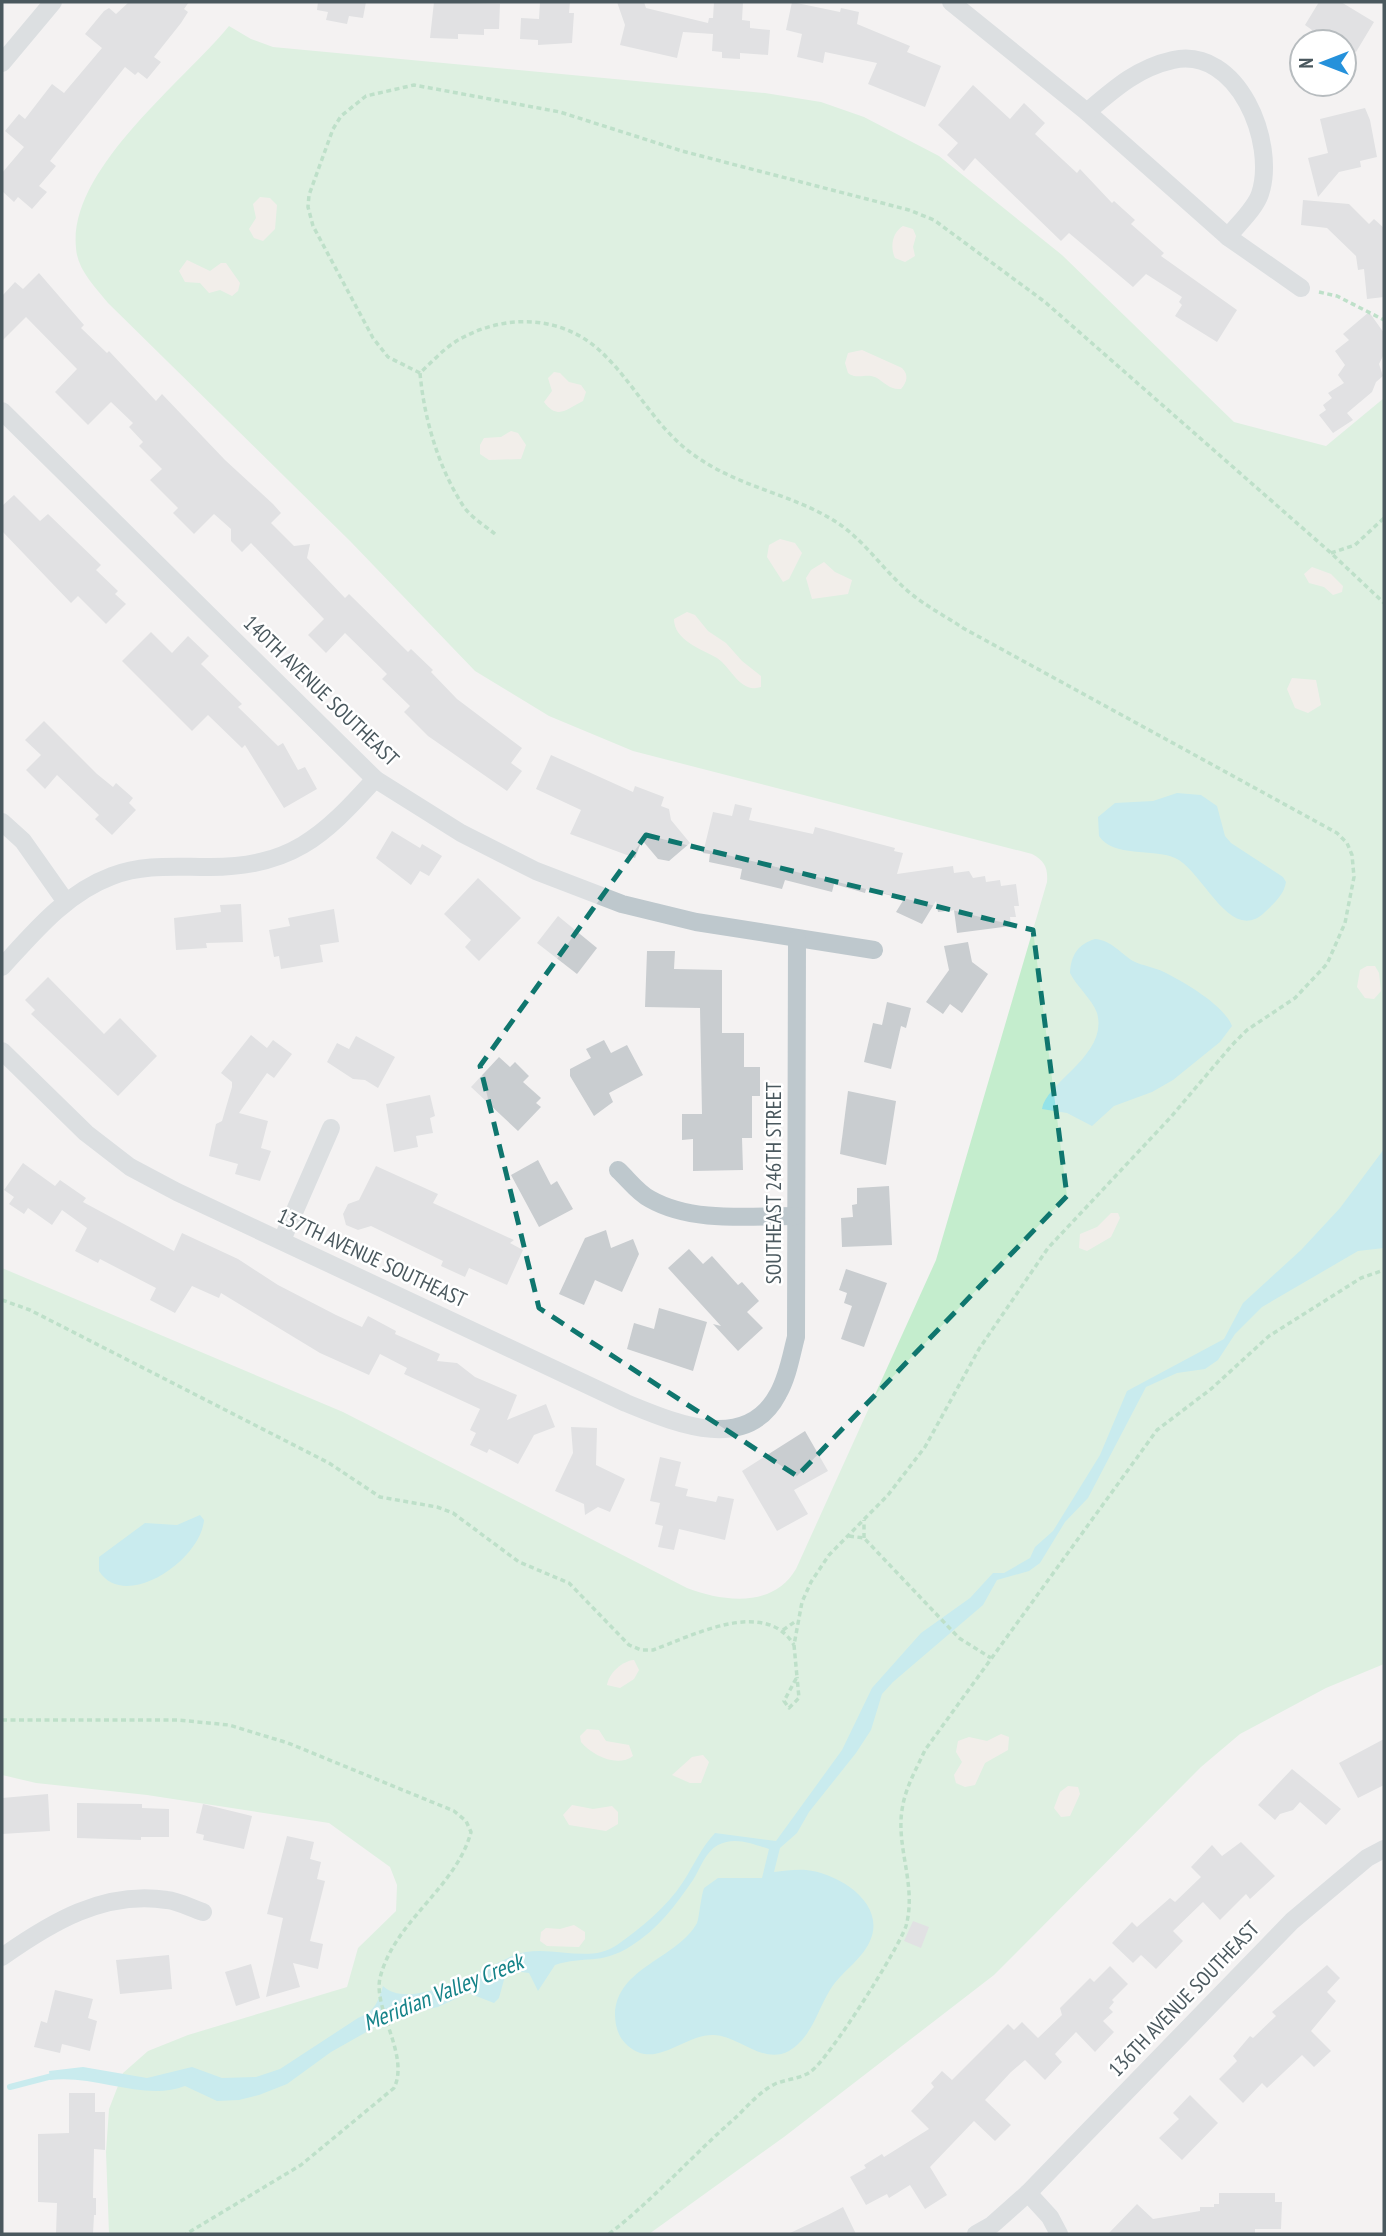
<svg xmlns="http://www.w3.org/2000/svg" width="1386" height="2236" viewBox="0 0 1386 2236" font-family="'PT Sans Narrow',sans-serif">
	<style>
		.green { fill: #c4edcd }
		.sand { fill: #f0e9e1 }
		.water { fill: #94e3e8 }
		.lines { fill: none; stroke-linecap: round; stroke-linejoin: round }
		.stream { stroke: #94e3e8; stroke-width: 6 }
		.building { fill: #c9cdd0 }
		.path { stroke: #7dca98; stroke-width: 3.5; stroke-dasharray: 5 3.5; stroke-linecap: butt }
		.street { stroke: #bec8cd; stroke-width: 18 }
		.marked { fill: none; stroke: #0f766e; stroke-width: 5; stroke-dasharray: 14 9; stroke-linejoin: round }
		.labels { text-anchor: middle; stroke-width: 5; stroke-linejoin: round; paint-order: stroke }
		.street-label { font-size: 21px; fill: #4a585e; stroke: #fff }
		.water-label { font-size: 23px; font-style: italic; fill: #148288; stroke: #fff }
	</style>
	<rect width="100%" height="100%" fill="#f4f2f2"/>
	<path class="green" d="M229,26L251,39L273,47L765,93L821,102L864,117L939,156L1062,255L1234,422L1326,446L1384,398V1664L1326,1688L1240,1734L1201,1767L994,1975L784,2137L649,2234H109L106,2152L109,2109L123,2073L148,2051L188,2035L347,1987L358,1948L396,1911L397,1885L390,1867L329,1823L147,1795L36,1783L2,1775V1268L343,1412L687,1588C724,1602 773,1608 796,1569L936,1260L1047,882C1048,868 1045,861 1032,854L633,751L549,716L475,671L350,541L108,303C95,287 77,269 76,248C68,170 182,83 229,26Z"/>
	<g class="sand">
		<path d="M260,197L270,198L277,205L275,229L263,241L254,238L249,229L256,218L253,204Z"/>
		<path d="M903,226L913,229L916,236L913,247L915,256L905,262L895,258C890,247 892,233 903,226Z"/>
		<path d="M187,260L210,271L221,263H226L240,283L238,291L232,296L220,290L209,293L200,283L185,282L179,271Z"/>
		<path d="M862,350L902,368C909,375 907,382 901,389C889,390 885,382 875,377C865,373 858,380 848,373L845,363L848,353Z"/>
		<path d="M554,372L560,373L569,382L581,385L586,392L583,401C568,408 558,421 544,402L552,391L548,378Z"/>
		<path d="M511,431L518,433L526,445L521,459L489,460L480,454V445L484,438L501,437Z"/>
		<path d="M780,539L795,543L802,553L789,579L783,582L767,557L769,545Z"/>
		<path d="M824,562L835,572L852,580L848,594L812,599L806,578L811,570Z"/>
		<path d="M1312,567L1331,574L1343,586L1342,592L1333,595L1324,587L1309,583L1304,574Z"/>
		<path d="M687,612L695,615L708,631L726,643L742,661L761,676V687C740,694 731,667 717,658C701,649 674,640 674,619Z"/>
		<path d="M1292,678L1316,680L1321,705L1308,713L1295,708L1287,689Z"/>
		<path d="M1367,966H1375L1379,973L1381,991L1374,999L1365,998L1357,987L1360,970Z"/>
		<path d="M1111,1213H1118L1120,1218L1111,1237L1087,1251L1079,1248L1080,1234L1097,1227Z"/>
		<path d="M634,1660L639,1670L634,1679L620,1688L607,1685C609,1673 622,1661 634,1660Z"/>
		<path d="M587,1729L599,1730L606,1741L629,1745L633,1756C617,1768 592,1755 581,1742L580,1736Z"/>
		<path d="M1001,1734L1009,1737L1008,1750L985,1763L975,1785L965,1787L956,1783L954,1775L962,1762L956,1752L958,1741L969,1737L987,1741Z"/>
		<path d="M703,1755L709,1762L701,1783H690L672,1775L692,1757Z"/>
		<path d="M1068,1786L1078,1787L1080,1794L1070,1816L1061,1817L1054,1808L1060,1792Z"/>
		<path d="M572,1805L593,1809L612,1806L618,1812V1824L606,1831L569,1825L563,1815Z"/>
		<path d="M574,1925L585,1932V1939L579,1947L547,1946L540,1941L541,1932L546,1928L560,1929Z"/>
	</g>
	<g class="water">
		<path d="M1177,793L1201,795L1217,806L1225,836L1231,843L1283,877L1286,882C1284,895 1274,903 1265,912C1230,946 1203,870 1175,858C1153,848 1113,858 1099,836L1098,817L1115,803L1153,801Z"/>
		<path d="M1095,939C1111,940 1120,953 1133,961C1143,966 1154,967 1164,972C1184,982 1224,1005 1232,1026L1220,1042L1173,1080L1152,1092L1114,1106L1092,1126L1067,1113L1042,1109C1046,1082 1109,1055 1097,1013C1092,999 1077,987 1070,973C1071,955 1078,944 1095,939Z"/>
		<path d="M1384,1149V1248L1358,1251L1262,1307L1235,1334L1218,1360L1205,1369L1177,1373L1146,1387L1088,1498L1065,1522L1040,1563L1029,1571L997,1580L983,1605L893,1682L882,1694L871,1730L856,1753L809,1812L797,1833L780,1848L774,1872C784,1871 796,1869 806,1870C838,1873 887,1903 870,1941C861,1961 841,1972 830,1990C817,2011 812,2037 789,2051C763,2065 739,2036 714,2035C682,2034 654,2073 625,2043C618,2036 615,2025 615,2014C617,1967 677,1959 697,1923C699,1919 701,1896 704,1888L718,1878H762L769,1849C752,1844 735,1836 718,1845C705,1852 700,1869 693,1880C676,1905 657,1930 631,1946C599,1966 585,1955 555,1965L538,1991L529,1973L514,1971L505,1976L499,1998L494,2003L468,1993L438,2007L393,2017L331,2052L287,2084L259,2095L239,2100L217,2101L185,2086C145,2102 95,2074 50,2080L49,2071L83,2067L147,2078L192,2067L222,2078L256,2077L280,2069L358,2018C375,2011 378,2002 383,1986C410,2012 483,1969 512,1956C546,1941 587,1966 617,1945C642,1927 666,1908 683,1882C694,1865 701,1848 715,1833L776,1841L842,1750L872,1688L921,1633L970,1598L993,1573H1004L1030,1558L1035,1547L1053,1531L1100,1455L1127,1391L1224,1339L1243,1303L1301,1250L1340,1208Z"/>
		<path d="M200,1515L204,1520C201,1560 125,1612 99,1571V1557L145,1523L177,1525Z"/>
	</g>
	<g class="lines">
		<path class="stream" d="M10,2087L56,2075"/>
	</g>
	<g class="building">
		<path d="M129,2H189L184,9L188,12L181,23L154,57L161,62L147,79L138,72L135,75L125,67L50,161L56,166L39,186L47,192L32,209L18,197L14,202L2,191V173L24,147L5,131L19,114L25,119L52,84L64,93L102,48L85,34L104,11L109,8L116,14Z"/>
		<path d="M318,2H366L363,18L349,16L347,24L326,20L328,12L317,10Z"/>
		<path d="M434,2L500,4L499,29H484V35L458,34V39L430,38Z"/>
		<path d="M540,2H570L569,13H574L572,43L538,45V40L520,39L521,18L539,19Z"/>
		<path d="M617,2H644L646,8L708,23L709,18H713L714,2H743L742,20L750,21V28L770,30L768,55L740,53V59L722,58V52L712,51L713,34L683,32L677,58L620,45L625,25Z"/>
		<path d="M792,2L840,12L841,8L859,12L857,24L910,46L907,52L941,66L925,107L868,84L877,63L825,52L823,63L797,57L802,34L786,30Z"/>
		<path d="M1319,2H1341L1374,22L1356,52L1344,48V42H1305L1312,30L1305,25Z"/>
		<path d="M973,85L1010,119L1024,103L1045,123L1035,134L1077,173L1080,169L1112,203L1114,201L1135,220L1131,224L1164,253L1161,256L1237,310L1217,342L1175,316L1182,305L1179,302L1182,297L1146,274L1133,287L1069,233L1061,241L975,158L964,171L947,155L958,143L938,125Z"/>
		<path d="M1365,108L1370,120L1377,157L1360,161L1361,167L1339,172L1318,197L1308,158L1328,153L1320,119Z"/>
		<path d="M1303,200L1349,204L1369,224L1374,219L1384,228V297L1367,299L1364,269L1358,270L1356,256L1327,228L1301,225Z"/>
		<path d="M39,273L84,325L81,328L107,353L109,351L156,401L162,394L225,460L273,504L281,513L271,523L294,546L310,544L307,558L345,598L349,594L408,652L411,649L433,670L431,672L457,699L522,748L511,763L522,771L507,791L428,736L404,712L410,706L382,679L387,674L345,633L326,653L308,635L324,619L251,543L242,552L231,541V529L214,514L194,534L173,513L178,508L150,480L162,469L139,446L143,442L129,427L133,423L111,402L88,425L55,392L77,369L26,317L2,341V296L15,282L23,289Z"/>
		<path d="M1369,312L1384,333V354L1379,364L1383,376L1376,382L1372,392L1347,413L1353,420L1333,433L1319,415L1326,410L1323,405L1332,398L1328,393L1344,383L1338,375L1345,365L1335,351L1349,340L1343,334Z"/>
		<path d="M14,495L40,521L48,514L101,565L96,570L118,591L115,594L126,604L106,624L78,596L71,603L2,531V506Z"/>
		<path d="M151,632L172,653L188,636L209,656L201,664L242,704L238,707L278,746L283,743L298,770L305,767L317,789L284,808L245,745L242,748L208,715L192,731L122,661Z"/>
		<path d="M44,721L97,774L113,787L116,783L133,798L129,803L136,810L112,835L95,819L99,815L57,775L45,789L26,770L41,755L25,740Z"/>
		<path d="M551,755L633,792L635,786L664,797L661,806L669,809L671,820L690,843L669,861L658,859L642,840L635,858L570,834L581,810L536,789Z"/>
		<path d="M735,804L752,808L749,820L813,834L815,827L895,848L894,851L903,853L897,874L953,866L954,873L969,871L973,878L985,876L986,882L1000,880L1001,886L1016,884L1019,906H1014L1016,917H1010L1011,926L957,933L954,910L938,912L936,901L922,924L896,912L904,899L866,889L865,893L834,884L832,892L785,880L782,889L740,879L742,869L709,862L710,854L703,853L713,812L732,816Z"/>
		<path d="M392,831L420,848L422,844L442,856L429,876L420,871L411,885L376,858Z"/>
		<path d="M478,878L521,918L479,961L465,947L471,940L444,914Z"/>
		<path d="M241,904L243,942L206,943L207,948L176,950L174,918L221,912L220,905Z"/>
		<path d="M334,909L339,942L320,945L323,962L281,969L279,956L274,957L269,930L290,926L288,918Z"/>
		<path d="M558,916L597,948L577,974L537,943Z"/>
		<path d="M968,942L972,962L988,974L962,1013L950,1004L943,1014L926,1002L949,970L944,946Z"/>
		<path d="M647,951H675L674,969L722,970V1033H744V1067H760V1096H752V1138H742L743,1170L693,1171V1139L682,1140V1114H702L700,1008L645,1007Z"/>
		<path d="M48,977L104,1034L120,1018L157,1056L118,1096L31,1014L35,1010L25,1000Z"/>
		<path d="M887,1002L911,1008L906,1028L901,1026L891,1069L864,1062L873,1023L882,1025Z"/>
		<path d="M251,1035L267,1048L273,1040L292,1054L274,1078L267,1073L239,1113L268,1121L261,1148L271,1151L260,1181L235,1174L238,1164L209,1156L216,1124L222,1121L232,1087V1082L221,1073Z"/>
		<path d="M356,1036L395,1057L378,1088L365,1080L353,1079L327,1062L337,1043L349,1049Z"/>
		<path d="M604,1040L611,1053L627,1045L643,1075L609,1093L613,1102L594,1116L570,1076V1069L591,1058L586,1049Z"/>
		<path d="M499,1057L510,1067L515,1062L529,1076L523,1082L541,1098L536,1103L541,1107L518,1131L471,1087Z"/>
		<path d="M848,1091L896,1101L886,1165L840,1154Z"/>
		<path d="M430,1095L435,1116L430,1118L433,1133L416,1136L418,1147L394,1152L386,1104Z"/>
		<path d="M538,1160L551,1185L557,1181L573,1209L539,1227L511,1175Z"/>
		<path d="M23,1163L55,1186L60,1180L86,1198L83,1202L174,1251L182,1233L238,1259L278,1285L336,1315L362,1327L368,1316L396,1331L395,1334L440,1354L437,1361L457,1363L475,1377L517,1395L507,1420L546,1404L555,1427L534,1435L518,1464L489,1449L487,1453L470,1445L476,1433L470,1430L480,1409L404,1374L407,1368L380,1354L369,1375L320,1353L221,1293L219,1298L192,1286L175,1313L150,1300L156,1288L100,1259L98,1263L75,1251L87,1228L62,1210L52,1225L28,1208L24,1214L9,1204L14,1197L4,1190Z"/>
		<path d="M376,1166L438,1194L433,1203L514,1240L510,1243L523,1250L507,1285L469,1268L465,1277L441,1266L443,1261L371,1226L358,1230L346,1225L343,1214L348,1204L359,1200Z"/>
		<path d="M889,1186L892,1245L842,1247L841,1218L853,1217L852,1205L857,1204V1188Z"/>
		<path d="M606,1230L611,1248L633,1239L639,1254L622,1292L595,1280L584,1305L559,1294L585,1238Z"/>
		<path d="M689,1249L703,1264L712,1256L738,1285L742,1282L759,1301L747,1312L763,1328L738,1351L713,1324L721,1326L668,1268Z"/>
		<path d="M846,1269L887,1283L864,1347L841,1339L852,1306L844,1303L847,1293L839,1290Z"/>
		<path d="M659,1308L707,1322L693,1371L627,1349L634,1323L654,1329Z"/>
		<path d="M571,1427L597,1428L596,1465L625,1479L610,1512L598,1507L585,1515L584,1504L555,1491L573,1453Z"/>
		<path d="M805,1431L828,1471L794,1490L808,1514L777,1531L742,1471Z"/>
		<path d="M660,1457L681,1462L675,1486L688,1489L686,1496L716,1502L718,1496L734,1499L725,1540L679,1529L674,1550L658,1547L663,1526L655,1524L660,1503L650,1501Z"/>
		<path d="M1384,1739V1785L1358,1798L1339,1763Z"/>
		<path d="M1292,1769L1341,1809L1326,1825L1300,1802L1293,1810L1280,1814L1275,1820L1258,1805Z"/>
		<path d="M48,1794L50,1831L2,1834V1798Z"/>
		<path d="M77,1803L142,1804V1808L169,1809V1837H141V1840L77,1838Z"/>
		<path d="M203,1804L252,1816L244,1849L203,1840L204,1835L196,1833Z"/>
		<path d="M287,1836L314,1842L310,1859L321,1862L317,1879L325,1881L310,1941L323,1944L318,1969L293,1963L300,1987L266,1997L283,1918L267,1914Z"/>
		<path d="M1241,1842L1275,1876L1250,1899L1246,1894L1220,1920L1203,1902L1173,1931L1183,1941L1156,1969L1141,1955L1133,1963L1112,1943L1132,1922L1137,1927L1170,1898L1175,1902L1201,1877L1191,1867L1212,1845L1222,1856Z"/>
		<path d="M913,1921L929,1927L921,1948L904,1941Z"/>
		<path d="M169,1955L172,1989L120,1994L116,1960Z"/>
		<path d="M251,1964L260,1998L236,2006L225,1972Z"/>
		<path d="M1327,1965L1340,1978L1327,1992L1336,2001L1311,2031L1331,2051L1314,2067L1302,2055L1267,2088L1262,2083L1243,2103L1219,2079L1237,2061L1233,2056L1250,2036L1253,2038L1276,2016L1272,2012Z"/>
		<path d="M1110,1966L1128,1984L1112,2000L1114,2002L1109,2008L1113,2012L1103,2021L1114,2032L1095,2052L1076,2032L1055,2054L1062,2062L1045,2080L1025,2060L1011,2072L985,2100L1011,2125L995,2141L974,2121L930,2167L947,2195L925,2209L910,2185L889,2198L887,2194L866,2205L850,2177L866,2168L864,2165L882,2154L884,2157L929,2129L911,2111L934,2087L931,2083L942,2071L952,2080L1008,2024L1014,2030L1022,2022L1038,2038L1062,2015L1060,2008L1090,1978L1094,1982Z"/>
		<path d="M55,1990L93,1999L88,2018L97,2021L90,2051L62,2044L60,2053L34,2047L41,2021L47,2023Z"/>
		<path d="M69,2093H95V2112H105V2150L94,2149L93,2198H96V2215H94L93,2234H56L57,2203L38,2202V2134L69,2133Z"/>
		<path d="M1190,2095L1218,2123L1182,2160L1159,2138L1179,2119L1173,2113Z"/>
		<path d="M1219,2193H1275V2202H1282L1281,2229H1255V2234H1108L1137,2204L1153,2219L1200,2211V2207H1214V2204H1219Z"/>
		<path d="M843,2207L856,2234H788L828,2215Z"/>
	</g>
	<g class="lines">
		<g class="path">
			<path d="M1319,292L1337,296L1384,320"/>
			<path d="M420,373L388,357L373,338L313,226L308,207L309,195L333,129L341,116L366,96L414,85L560,112L682,151L909,210L934,220L1045,302L1331,553L1384,603"/>
			<path d="M495,534C484,525 470,517 462,504C438,466 424,418 420,373C432,362 445,347 460,339C505,314 559,315 598,349C633,380 655,428 694,455C738,487 791,494 833,520C866,540 884,573 914,596C929,608 947,617 963,628L1337,833L1347,843L1352,855L1354,877L1345,923L1327,964L1295,998L1247,1030L1232,1045L1170,1118L1048,1248L979,1349L925,1447L888,1495L829,1555L811,1582L802,1602L794,1645L797,1677L784,1701L789,1708L799,1698L797,1677"/>
			<path d="M1331,553L1355,545L1384,518"/>
			<path d="M2,1300L30,1310L329,1463L380,1497L437,1507L453,1513L519,1562L569,1583L629,1645L641,1650H653C692,1636 765,1597 794,1645"/>
			<path d="M849,1536L864,1538L959,1638L991,1658"/>
			<path d="M864,1538V1520"/>
			<path d="M783,1630L796,1621"/>
			<path d="M2,1720H178L229,1725L288,1743L454,1811L466,1821L471,1832C456,1888 394,1921 380,1978C373,2009 410,2056 394,2088L301,2165L186,2234"/>
			<path d="M609,2234C654,2199 692,2156 734,2119C746,2108 760,2091 775,2084C786,2079 800,2079 810,2072C828,2061 899,1948 906,1926C917,1886 896,1848 902,1810C905,1788 916,1770 925,1750L1157,1430L1211,1389L1269,1336L1361,1278L1384,1270"/>
		</g>
		<g class="street">
			<path d="M951,2L1087,112L1228,237L1301,288"/>
			<path d="M2,63L53,2"/>
			<path d="M1087,112C1114,89 1137,68 1173,60C1238,46 1277,143 1260,194C1255,209 1237,225 1228,237"/>
			<path d="M2,411L375,779L461,833L536,871L622,904L696,922L874,950"/>
			<path d="M2,822L23,841L66,902"/>
			<path d="M2,967C34,932 66,893 112,876C143,864 175,867 207,867C290,868 323,837 375,779"/>
			<path d="M2,1051L86,1133L130,1167L177,1192L626,1403C673,1422 746,1455 778,1394C788,1376 791,1356 796,1337L797,939"/>
			<path d="M618,1170C628,1179 638,1193 650,1199C692,1223 750,1216 796,1216"/>
			<path d="M282,1240L331,1128"/>
			<path d="M2,1957C50,1923 104,1890 167,1900C178,1901 191,1908 203,1912"/>
			<path d="M1028,2193L1050,2217L1059,2234"/>
			<path d="M976,2234L992,2225L1028,2193L1292,1921L1367,1858L1384,1849"/>
		</g>
	</g>
	<path d="M0 0H1386V2236H0ZM646,835L1033,930L1067,1196L797,1476L539,1308L480,1066Z" fill="#f4f2f2" fill-opacity=".55" fill-rule="evenodd"/>
	<path class="marked" d="M646,835L1033,930L1067,1196L797,1476L539,1308L480,1066Z"/>
	<g class="labels">
		<g class="street-label">
			<text transform="translate(321 691) rotate(44)" y="7">140TH AVENUE SOUTHEAST</text>
			<text transform="translate(774 1183) rotate(-90)" y="7">SOUTHEAST 246TH STREET</text>
			<text transform="translate(372 1258) rotate(25)" y="7">137TH AVENUE SOUTHEAST</text>
			<text transform="translate(1184 1999) rotate(-46)" y="7">136TH AVENUE SOUTHEAST</text>
		</g>
		<g class="water-label">
			<text transform="translate(443 1992) rotate(-22)" y="8">Meridian Valley Creek</text>
		</g>
	</g>
	<rect width="1386" height="2236" fill="none" stroke="#4a585e" stroke-width="7"/>
	<g transform="translate(1323 63) rotate(270)"><circle r="33" fill="#ffffff" stroke="#b7bcbf" stroke-width="2"/>
	<path d="M0-5L12 26L0 18L-12 26Z" fill="#2591db"/>
	<text y="-10" font-size="19" font-weight="bold" text-anchor="middle" fill="#4a585e">N</text>
	</g>
</svg>
